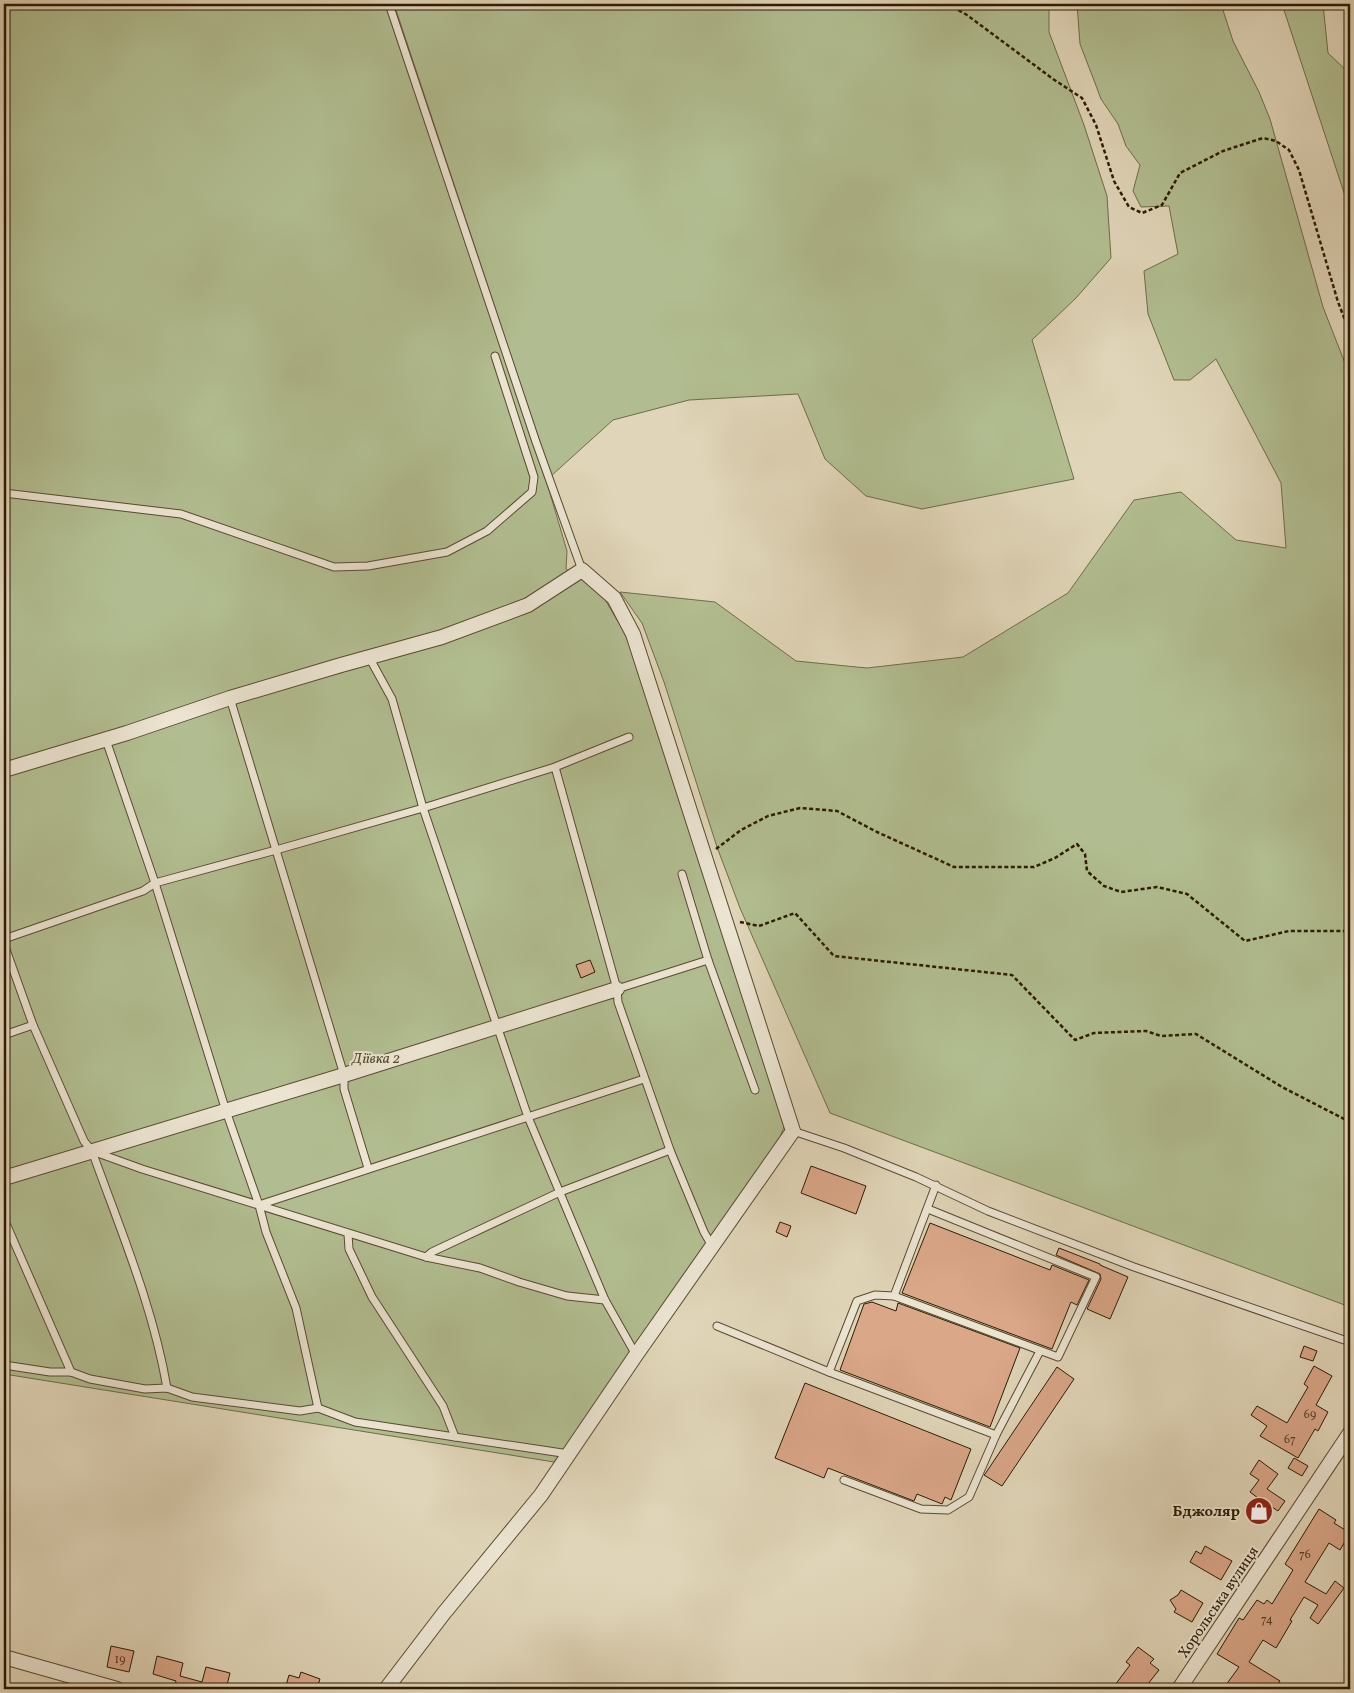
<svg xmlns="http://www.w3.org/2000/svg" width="1354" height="1693" viewBox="0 0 1354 1693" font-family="Vollkorn,serif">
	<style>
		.green { fill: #b1bd90; stroke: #6e6c49 }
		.building { fill: #daa789; stroke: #2c1b02 }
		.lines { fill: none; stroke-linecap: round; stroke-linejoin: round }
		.service-casing { stroke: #594a30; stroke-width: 9 }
		.minor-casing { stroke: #594a30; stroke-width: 16 }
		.path { stroke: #2c1b02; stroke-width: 2.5; stroke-dasharray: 4 2.5; stroke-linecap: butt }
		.service { stroke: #ebe4d1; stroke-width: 7 }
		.minor { stroke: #ebe4d1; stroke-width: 14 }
		.labels { text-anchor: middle; stroke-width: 4; stroke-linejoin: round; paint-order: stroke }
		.number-label { font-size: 12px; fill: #583e24 }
		.park-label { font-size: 15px; font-style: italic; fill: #544c2d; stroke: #ebe4d1 }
		.poi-label { font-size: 15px; font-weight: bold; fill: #2c1b02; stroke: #ebe4d1; text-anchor: end }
		.street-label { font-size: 15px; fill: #2c1b02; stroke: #ebe4d1 }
	</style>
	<rect width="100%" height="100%" fill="#e0d5b8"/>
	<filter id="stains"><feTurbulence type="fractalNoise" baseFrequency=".004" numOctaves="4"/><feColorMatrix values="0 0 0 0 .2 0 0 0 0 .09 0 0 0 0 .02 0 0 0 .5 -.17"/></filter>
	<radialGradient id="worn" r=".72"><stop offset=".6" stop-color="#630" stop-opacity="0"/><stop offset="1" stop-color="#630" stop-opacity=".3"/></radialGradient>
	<g class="green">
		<path d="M4,4H386L549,490L567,551L566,569L601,593L626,635L786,1121L776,1149L622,1372L554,1462L4,1374Z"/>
		<path d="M394,4H1049V32L1084,125L1107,196L1111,258L1076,298L1032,340L1074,479L922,509L866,496L825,459L798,394L689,400L613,420L551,476Z"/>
		<path d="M1077,4H1221L1233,41L1259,92L1270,119L1323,307L1350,376V1307L830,1113L740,908L717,847L664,682L642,623L620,592L715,602L796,661L867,668L963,657L1068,593L1134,500L1181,492L1236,540L1286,548L1281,483L1216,359L1190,380H1174L1148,314L1144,271L1178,254L1169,206L1141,207L1133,191L1140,165L1126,146L1118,124L1101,99L1095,83L1080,44Z"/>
		<path d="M1282,4H1323L1328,53L1350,74V211Z"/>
	</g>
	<g class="building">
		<path d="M590,960L595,972L581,978L576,965Z"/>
		<path d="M811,1166L866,1186L856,1214L801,1193Z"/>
		<path d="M780,1222L791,1226L787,1237L776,1232Z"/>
		<path d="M930,1223L1050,1270L1052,1265L1089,1280L1077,1305L1071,1302L1052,1349L902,1293Z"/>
		<path d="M1059,1248L1100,1264V1265L1128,1277L1110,1319L1087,1309L1101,1279L1100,1274L1056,1255Z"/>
		<path d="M872,1302L896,1311L898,1303L1020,1348L990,1427L840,1370L864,1304Z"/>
		<path d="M1304,1346L1317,1351L1313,1361L1300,1357Z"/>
		<path d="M1314,1366L1332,1376L1316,1405L1328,1412L1318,1431L1315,1429L1298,1458L1260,1436L1267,1426L1251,1415L1257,1406L1287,1423L1308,1387L1304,1384Z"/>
		<path d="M1057,1367L1074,1379L1002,1486L984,1475L985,1474Z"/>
		<path d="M805,1383L971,1449L951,1500L945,1497L942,1504L917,1494L914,1501L828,1468L824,1478L775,1458Z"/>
		<path d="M1294,1458L1308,1466L1302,1476L1288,1468Z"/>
		<path d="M1259,1460L1278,1474L1267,1489L1285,1501L1278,1511L1269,1505L1262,1518L1251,1512L1258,1498L1250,1492L1259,1480L1250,1474Z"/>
		<path d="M1319,1509L1336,1520L1334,1523L1350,1533L1340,1550L1329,1543L1305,1582L1326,1594L1335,1581L1344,1588L1318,1624L1310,1618L1318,1605L1304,1597L1290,1620L1292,1621L1276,1648L1263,1640L1249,1662L1280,1681L1275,1689H1260L1252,1685L1249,1689H1223L1239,1667L1217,1654L1239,1618L1243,1620L1257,1600L1264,1604L1267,1600L1272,1604L1293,1570L1285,1564Z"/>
		<path d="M1205,1546L1232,1561L1221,1580L1190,1562L1196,1551L1201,1554Z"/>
		<path d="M1181,1590L1203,1603L1192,1622L1174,1612L1176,1609L1170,1600L1178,1595Z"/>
		<path d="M111,1646L134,1651L129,1672L107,1667Z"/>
		<path d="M1138,1647L1154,1659L1150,1663L1159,1670L1144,1689H1112L1130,1665L1126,1662Z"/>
		<path d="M157,1656L183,1663L180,1676L202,1682L206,1667L230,1673L226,1689H174L176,1681L153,1674Z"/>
		<path d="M301,1672L320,1679L318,1685L325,1687V1689H285L289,1675L299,1678Z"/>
	</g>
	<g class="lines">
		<g class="service-casing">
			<g id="service">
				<path d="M389,4L536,442L582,570"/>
				<path d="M4,493L181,514L334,567L368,566L447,552L487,531L532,492L534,477L495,356"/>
				<path d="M369,657L392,699L423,808L528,1117L605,1300L636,1355"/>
				<path d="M230,698L344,1075V1089L368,1168"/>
				<path d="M106,740L155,883L226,1111L259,1205L266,1232L296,1308L318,1408"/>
				<path d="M555,767L617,989L618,1002L670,1150L704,1232L712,1246"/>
				<path d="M682,874L708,960L755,1090"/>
				<path d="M4,939L143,891L155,883L276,850L423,808L555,767L629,737"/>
				<path d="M4,944L33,1025L84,1141L92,1151C120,1229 153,1306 167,1388"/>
				<path d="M617,989L708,960"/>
				<path d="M4,1035L33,1025"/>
				<path d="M793,1131L844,1148L916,1177L988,1211L1134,1267L1350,1342"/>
				<path d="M95,1152L142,1169L426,1257L480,1268L519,1282L567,1296L605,1300"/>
				<path d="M259,1205L644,1079"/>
				<path d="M4,1219L71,1372"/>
				<path d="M348,1234L349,1249L372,1297L443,1406L455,1437"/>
				<path d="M426,1257L432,1252L560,1192L670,1150"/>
				<path d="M894,1296L936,1185"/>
				<path d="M717,1326L829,1372L996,1435"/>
				<path d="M4,1365L50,1372H71L90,1379L145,1389L167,1388L192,1397L300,1411L318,1408L355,1422L569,1454"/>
				<path d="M829,1372L857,1301L875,1295L894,1296L1058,1357L1096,1277L928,1209"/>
				<path d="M844,1480L921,1509L948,1510L969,1497L996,1435L1040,1351"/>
			</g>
		</g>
		<g class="minor-casing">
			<g id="minor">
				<path d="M4,770L127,733L230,698L341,665L442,637L528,605L582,570L614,598L633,634L793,1131L636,1355L541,1495L444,1613L386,1689"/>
				<path d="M4,1178L344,1075L617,989"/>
				<path d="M4,1657L117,1689"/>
				<path d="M1179,1689L1350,1433"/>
			</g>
		</g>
		<g class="path">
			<path d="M947,4L967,15L1053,79L1082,98L1096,125L1114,181L1129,207L1142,213L1162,205L1180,173L1223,151L1263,138L1276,141L1289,150L1299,170L1338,302L1350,333"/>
			<path d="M716,849L741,830L768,816L800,808L837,811L877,832L954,867H1034L1055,858L1077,844L1085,854L1087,871L1104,886L1121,892L1157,887L1187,894L1245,941L1289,931H1350"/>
			<path d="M740,922L759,926L795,913L834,956L1012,975L1075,1040L1094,1033L1146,1031L1161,1036L1196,1034L1282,1087L1350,1122"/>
		</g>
		<use href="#service" class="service"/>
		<use href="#minor" class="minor"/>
	</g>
	<defs>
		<g id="shop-disc" transform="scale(1.4375)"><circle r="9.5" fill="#8f2418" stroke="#ebe4d1"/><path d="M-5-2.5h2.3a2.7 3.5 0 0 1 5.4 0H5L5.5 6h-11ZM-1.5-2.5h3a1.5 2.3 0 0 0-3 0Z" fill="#fff"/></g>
	</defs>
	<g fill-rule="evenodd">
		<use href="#shop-disc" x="1259" y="1511"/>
	</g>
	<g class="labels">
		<g class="number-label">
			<text x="1310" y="1418">69</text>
			<text x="1290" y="1443">67</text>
			<text x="1305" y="1558">76</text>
			<text x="1267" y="1623">74</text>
			<text x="120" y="1663">19</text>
		</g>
		<g class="park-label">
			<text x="376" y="1063">Діївка 2</text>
		</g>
		<g class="poi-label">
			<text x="1240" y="1516">Бджоляр</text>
		</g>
		<g class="street-label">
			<text transform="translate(1218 1602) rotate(-56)" y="5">Хорольська вулиця</text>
		</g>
	</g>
	<rect width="1354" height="1693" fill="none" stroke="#e0d5b8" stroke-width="20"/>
	<rect x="5" y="5" width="1344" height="1683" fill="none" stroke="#2c1b02" stroke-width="2.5"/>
	<rect x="10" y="10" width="1334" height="1673" fill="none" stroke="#2c1b02"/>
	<rect width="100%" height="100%" filter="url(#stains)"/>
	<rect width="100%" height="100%" fill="url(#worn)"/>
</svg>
